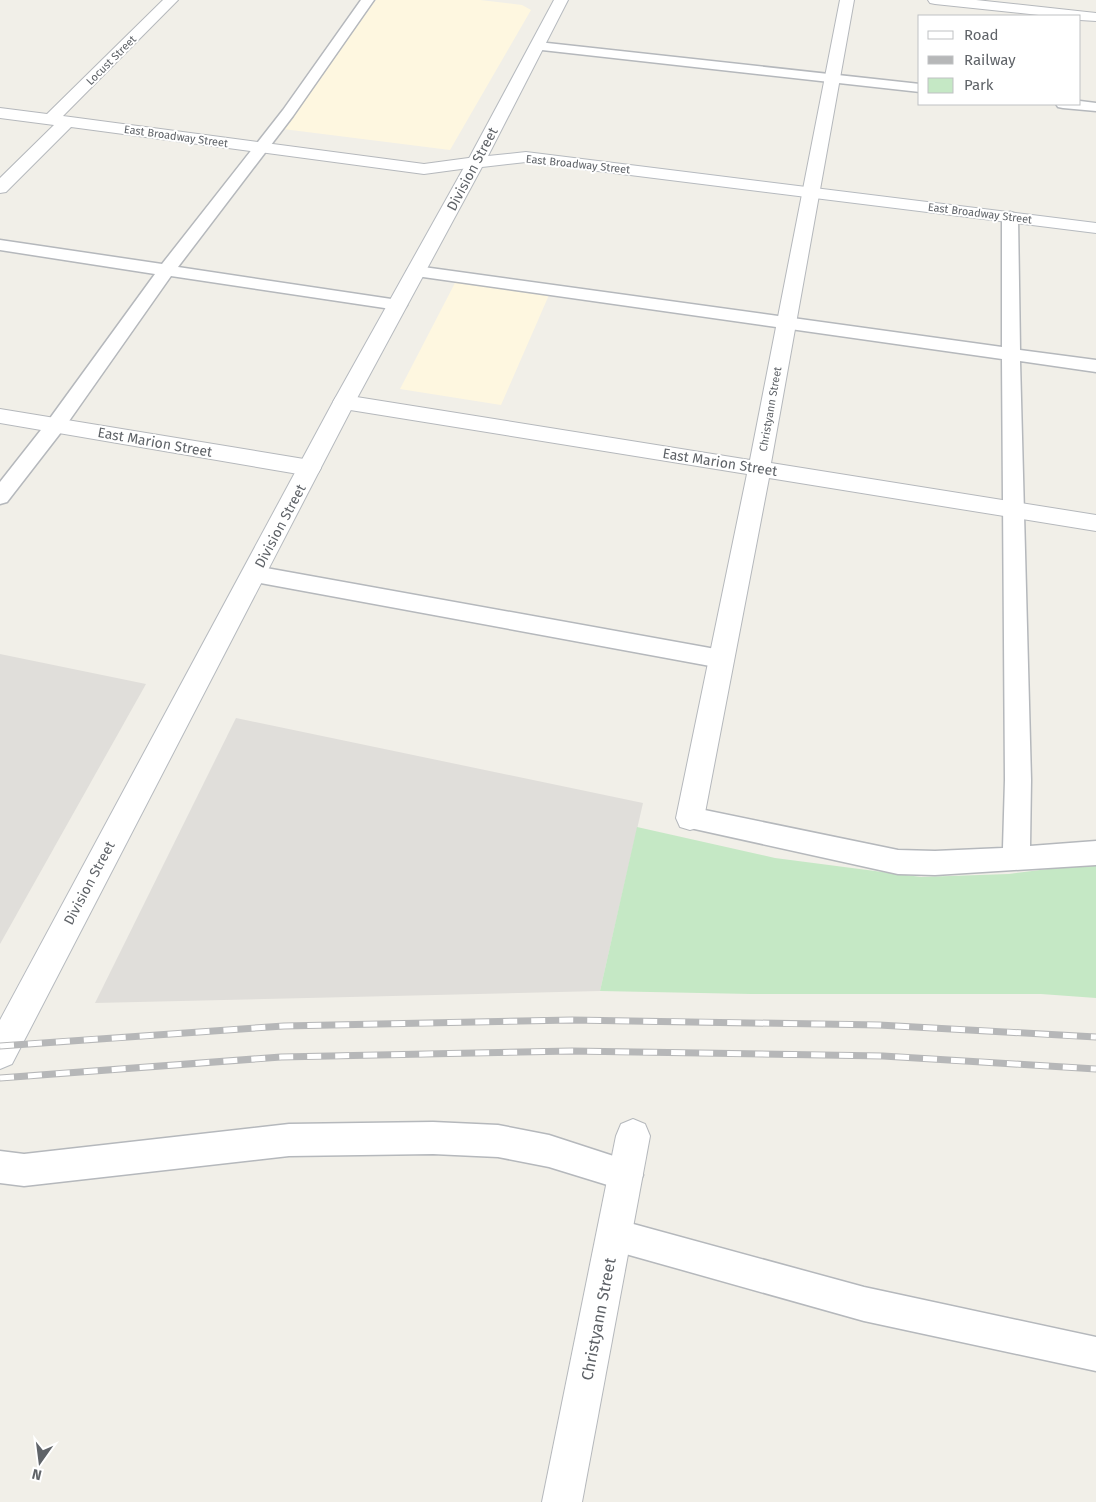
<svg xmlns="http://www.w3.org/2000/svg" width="1096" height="1502" viewBox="0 0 1096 1502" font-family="'Fira Sans',sans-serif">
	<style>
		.commercial { fill: #fef7e0 }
		.industrial { fill: #e0deda }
		.green { fill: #c5e8c5 }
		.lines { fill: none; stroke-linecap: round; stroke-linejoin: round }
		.lane-casing { stroke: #b5b8bc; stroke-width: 3 }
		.street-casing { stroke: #b5b8bc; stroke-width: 2 }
		.secondary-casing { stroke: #b6babf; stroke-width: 2 }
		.lane { fill: #fff; fill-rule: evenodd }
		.street { fill: #fff; fill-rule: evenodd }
		.secondary { fill: #fff; fill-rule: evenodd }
		.rail-casing { stroke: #b6b7b8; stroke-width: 7 }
		.rail { stroke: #fff; stroke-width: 5; stroke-dasharray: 14; stroke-linecap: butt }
		.labels { text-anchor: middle; stroke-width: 4; stroke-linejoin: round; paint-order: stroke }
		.far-street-label { font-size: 11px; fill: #5f6368; stroke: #fff }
		.street-label { font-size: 14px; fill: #5f6368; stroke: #fff }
		.near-street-label { font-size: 16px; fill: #5f6368; stroke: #fff }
	</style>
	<rect width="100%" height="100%" fill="#f1efe8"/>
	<g class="commercial">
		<path d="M376,0H480L522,5L531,10L450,150L283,129Z"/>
		<path d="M456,281L549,295L501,405L400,389Z"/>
	</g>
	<g class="industrial">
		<path d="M0,654L146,684L0,944Z"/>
		<path d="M236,718L643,803L600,991L95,1003Z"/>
	</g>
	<path class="green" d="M637,827L775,858L921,877L1009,874L1096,863V998L1041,994H751L600,991Z"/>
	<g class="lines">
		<g class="lane-casing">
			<g id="lane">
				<path d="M361,0H374L293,116L178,267L398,300L404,301L407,305L404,309L398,310L171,276L62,431L7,502L0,504V482L48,421L155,274L0,250V240L162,264L283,110Z"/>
				<path d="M538,42L920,84V92L533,49L531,46L533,43Z"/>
				<path d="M1080,101L1096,103V111L1063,108L1058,107L1056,104H1080Z"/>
				<path d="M1010,212L1016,214L1018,217L1020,350L1096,360V372L1020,361L1031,780L1030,846L1096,841V865L935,875L898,874L681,826L677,818L681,810L690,807L898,850L935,851L1003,848L1005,780L1002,359L416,276L410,275L407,271L410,267L416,266L1002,347V217L1004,214Z"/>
				<path d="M255,566L721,650L729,653L733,659L729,665L721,668L255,582L247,580L244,574L247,568Z"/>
				<path d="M433,1122L498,1125L549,1135L638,1164L643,1175L638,1186L627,1191L549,1167L498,1157L433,1154L289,1156L24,1186L0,1183V1151L24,1154L289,1124Z"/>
				<path d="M615,1219L864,1287L1096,1337V1371L864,1321L615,1251L603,1247L599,1235L603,1223Z"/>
			</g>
		</g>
		<g class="street-casing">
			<g id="street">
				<path d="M163,0H178L63,116L424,164L476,157L482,158L485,162L482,166L476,167L424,174L71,127L6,192L0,193V178L54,125L0,118V108L47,114Z"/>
				<path d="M840,0H854L771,463L1096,515V531L769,478L704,818L700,827L690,830L680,827L676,818L747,474L344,409L336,407L333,402L336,397L344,395L750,460Z"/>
				<path d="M928,0H976L1096,13V21L1080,20V16H1048L935,4L930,3Z"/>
				<path d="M0,409L310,460L318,463L321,468L318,473L310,476L0,423Z"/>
				<path d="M633,1119L645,1124L650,1136L582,1502H542L616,1136L621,1124Z"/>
			</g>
		</g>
		<g class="secondary-casing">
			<path id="secondary" d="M554,0H568L488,156L526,152L1096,223V233L526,162L482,167L355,402L12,1064L0,1069V1020L333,402L467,162Z"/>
		</g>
		<use href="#lane" class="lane"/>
		<use href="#street" class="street"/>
		<use href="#secondary" class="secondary"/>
		<g class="rail-casing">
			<g id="rail">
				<path d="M0,1046L284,1026L572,1020L879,1025L1096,1037"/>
				<path d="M0,1078L281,1057L572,1051L883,1056L1096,1069"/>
			</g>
		</g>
		<use href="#rail" class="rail"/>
	</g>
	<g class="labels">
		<g class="far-street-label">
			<text transform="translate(111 60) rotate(-45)" y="4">Locust Street</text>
			<text transform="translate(176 136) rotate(8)" y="4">East Broadway Street</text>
			<text transform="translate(578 164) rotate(6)" y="4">East Broadway Street</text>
			<text transform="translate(980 213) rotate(7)" y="4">East Broadway Street</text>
			<text transform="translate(770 409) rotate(-80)" y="4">Christyann Street</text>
		</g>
		<g class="street-label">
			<text transform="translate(472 169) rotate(-62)" y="5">Division Street</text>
			<text transform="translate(155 442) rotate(10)" y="5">East Marion Street</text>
			<text transform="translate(720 462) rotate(9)" y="5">East Marion Street</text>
			<text transform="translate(280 526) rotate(-62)" y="5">Division Street</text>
			<text transform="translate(89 883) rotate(-62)" y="5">Division Street</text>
		</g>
		<g class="near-street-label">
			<text transform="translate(598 1319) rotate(-79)" y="6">Christyann Street</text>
		</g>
	</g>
	<rect x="918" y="15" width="162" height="90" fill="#ffffff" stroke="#bfc1c3"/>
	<rect x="928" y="31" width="25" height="8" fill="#ffffff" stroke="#bfc1c3"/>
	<text x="964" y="40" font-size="15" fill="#5f6368">Road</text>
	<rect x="928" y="56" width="25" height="8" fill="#b6b7b8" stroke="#bfc1c3"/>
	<text x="964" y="65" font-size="15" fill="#5f6368">Railway</text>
	<rect x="928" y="78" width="25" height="15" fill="#c5e8c5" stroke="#bfc1c3"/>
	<text x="964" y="90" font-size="15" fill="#5f6368">Park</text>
	<g transform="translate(40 1462) rotate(194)" stroke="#ffffff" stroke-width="4" paint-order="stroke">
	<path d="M0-4L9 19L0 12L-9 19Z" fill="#5f6368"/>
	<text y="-8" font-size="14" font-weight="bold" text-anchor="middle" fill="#5f6368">N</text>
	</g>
</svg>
